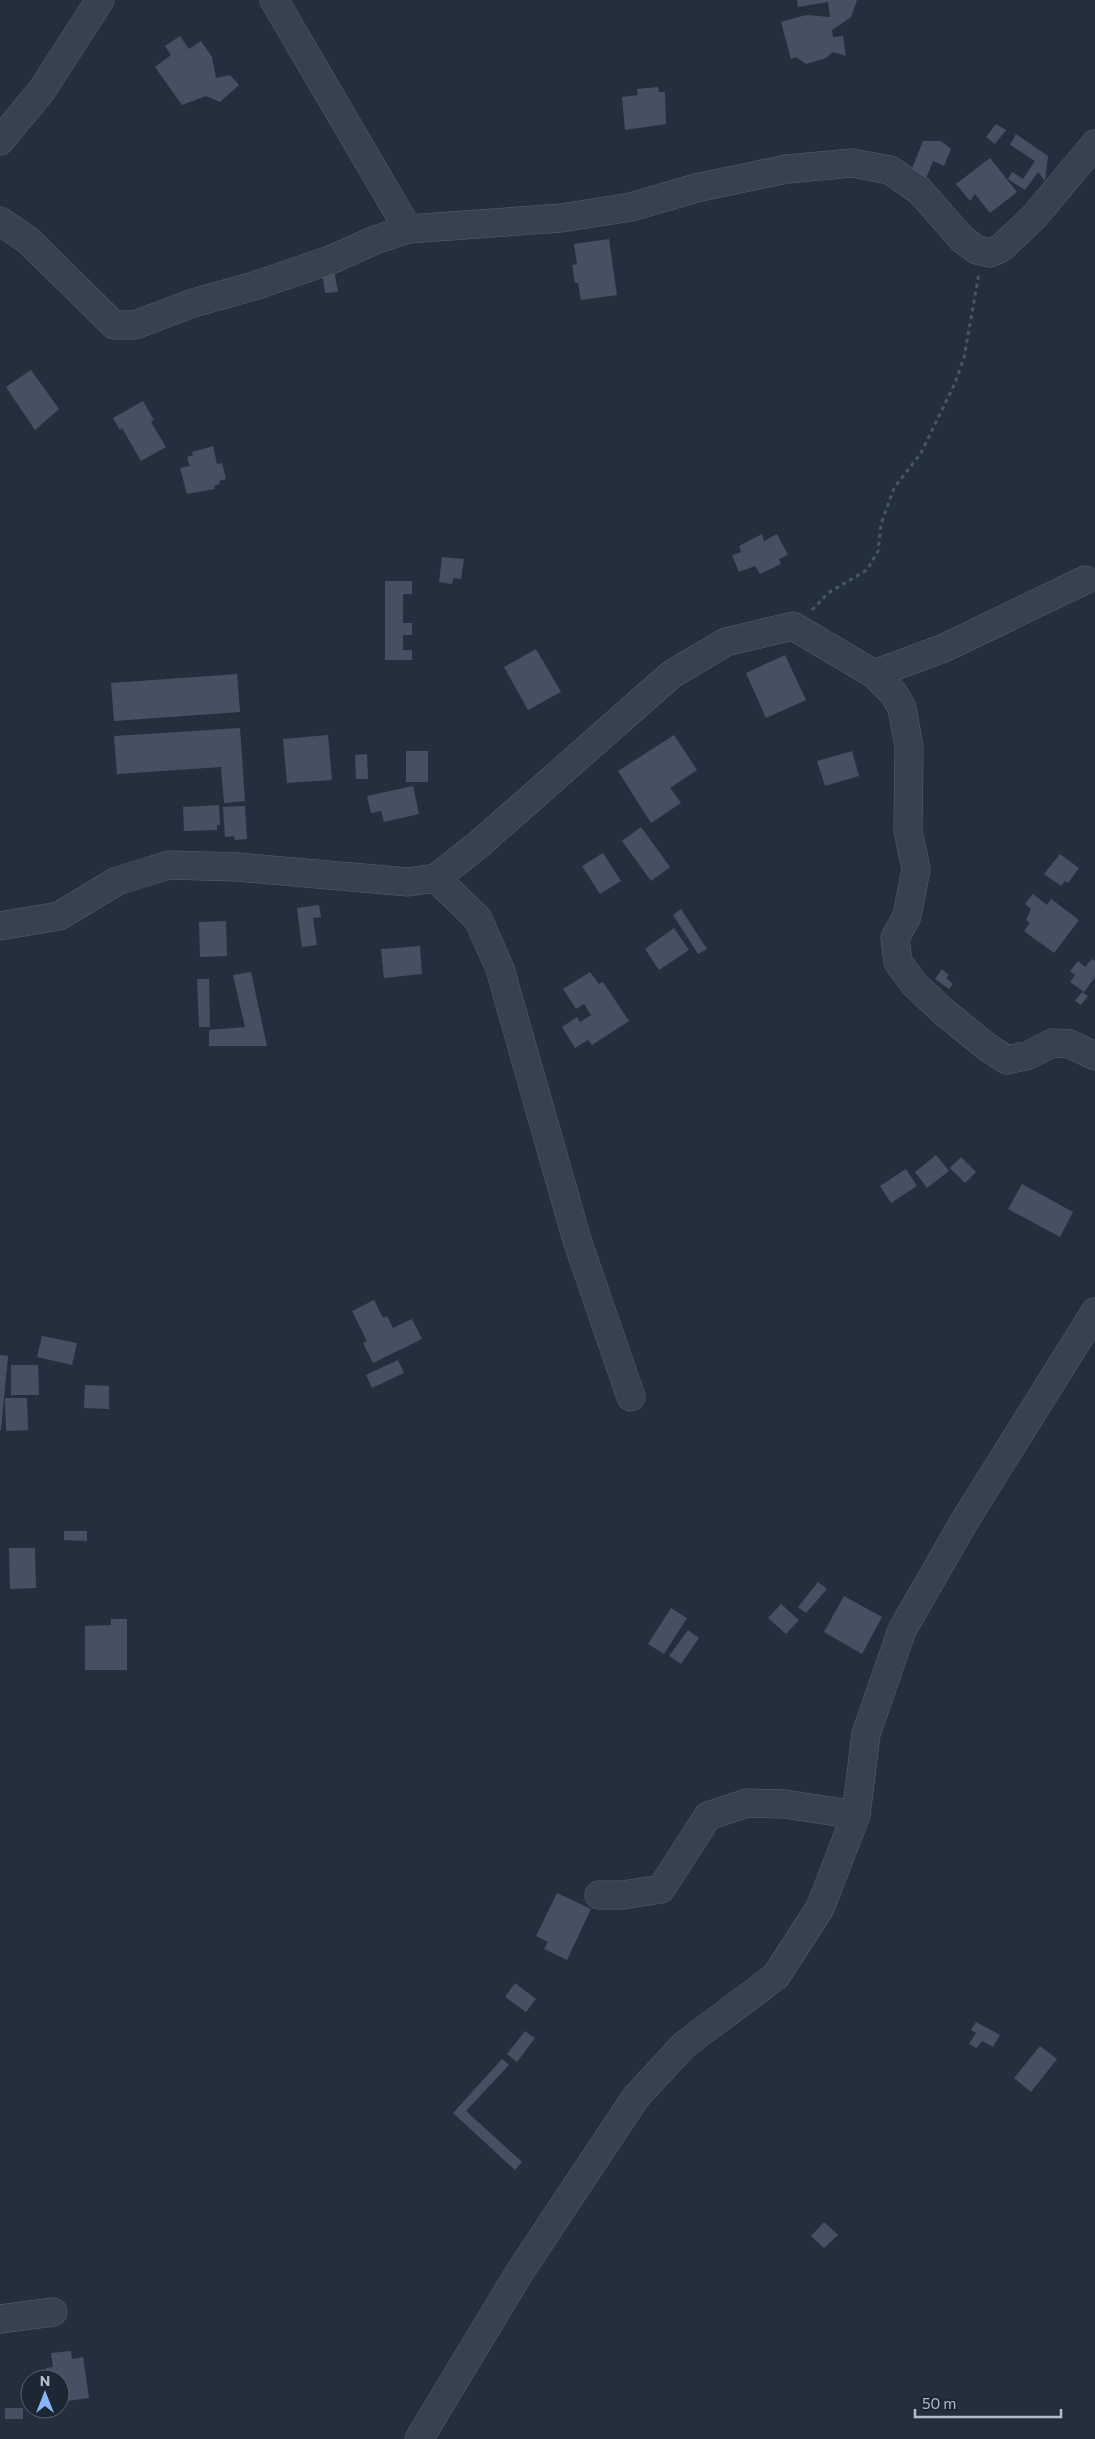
<svg xmlns="http://www.w3.org/2000/svg" width="1095" height="2439" viewBox="0 0 1095 2439" font-family="Commissioner,sans-serif">
	<style>
		.building { fill: #455162 }
		.lines { fill: none; stroke-linecap: round; stroke-linejoin: round }
		.minor-casing { stroke: #565f6c; stroke-width: 29 }
		.path { stroke: #44595c; stroke-width: 3; stroke-dasharray: 4 4; stroke-linecap: butt }
		.minor { stroke: #38414e; stroke-width: 28 }
	</style>
	<rect width="100%" height="100%" fill="#242f3e"/>
	<g class="building">
		<path d="M797,0H857L851,17L832,30L833,37L843,36L846,56L833,52L826,58L806,64L796,57L791,59L781,22L806,15L830,17L828,2L798,7Z"/>
		<path d="M180,36L189,49L201,41L212,57L216,78L230,75L239,85L220,102L206,96L182,105L155,67L171,55L165,46Z"/>
		<path d="M658,87L659,92H665L666,124L625,130L622,97L638,95L637,89Z"/>
		<path d="M996,124L1006,130L995,144L986,137Z"/>
		<path d="M1016,134L1048,156L1045,181L1038,172L1025,190L1008,179L1012,172L1023,179L1035,161L1010,145Z"/>
		<path d="M923,141H941L951,149L944,166L933,161L924,183L909,176Z"/>
		<path d="M990,158L1017,192L990,213L975,194L970,201L956,184Z"/>
		<path d="M609,239L617,295L581,300L578,283H575L572,265L577,264L574,244Z"/>
		<path d="M334,270L338,292L325,293L322,272Z"/>
		<path d="M31,370L59,409L35,430L6,387Z"/>
		<path d="M143,401L154,420L151,422L166,447L141,461L122,428L120,430L113,418Z"/>
		<path d="M213,446L217,464L222,463L226,479L219,481L220,484L214,486L215,489L187,494L180,468L190,466L187,457L193,455L192,452Z"/>
		<path d="M762,534L764,541L777,534L788,555L779,559L781,564L760,574L755,566L739,572L732,555L741,552L739,546Z"/>
		<path d="M442,557L464,559L461,579L453,578L452,584L439,582Z"/>
		<path d="M385,581H412V594H403V623H412V635H403V650H412V660H385Z"/>
		<path d="M536,649L561,692L528,710L504,667Z"/>
		<path d="M785,655L806,700L766,718L746,673Z"/>
		<path d="M237,674L240,712L114,721L111,683Z"/>
		<path d="M240,728L245,801L224,803L221,767L117,774L114,736Z"/>
		<path d="M328,735L332,780L287,783L283,739Z"/>
		<path d="M674,735L697,770L670,788L681,803L651,823L618,771Z"/>
		<rect x="406" y="751" width="22" height="31"/>
		<path d="M852,751L859,776L825,786L817,761Z"/>
		<path d="M367,754L368,779H356L355,755Z"/>
		<path d="M413,786L419,814L384,822L381,811L371,813L367,796Z"/>
		<path d="M219,805L220,825H217V830L184,831L183,807Z"/>
		<path d="M245,806L247,839L235,840L234,836L225,837L223,807Z"/>
		<path d="M641,827L670,867L651,881L622,841Z"/>
		<path d="M603,853L621,881L600,894L582,866Z"/>
		<path d="M1060,854L1079,868L1068,883L1065,881L1061,886L1044,874Z"/>
		<path d="M1033,894L1047,905L1051,899L1079,920L1054,953L1024,931L1030,923L1026,920L1031,909L1025,904Z"/>
		<path d="M319,905L321,917L313,918L317,945L302,947L297,908Z"/>
		<path d="M681,909L707,949L698,954L673,915Z"/>
		<path d="M226,921L227,956L200,957L199,922Z"/>
		<path d="M674,928L689,950L659,970L645,949Z"/>
		<path d="M420,946L422,974L384,978L381,949Z"/>
		<path d="M1092,959L1095,961V977L1084,992L1070,982L1075,975L1070,971L1078,961L1085,967Z"/>
		<path d="M942,969L949,975L946,978L953,984L949,989L935,979Z"/>
		<path d="M251,972L267,1046H209V1030L245,1027L233,975Z"/>
		<path d="M590,972L599,984L603,982L629,1021L592,1045L588,1040L575,1048L562,1027L577,1017L580,1022L591,1015L584,1004L576,1009L563,989Z"/>
		<path d="M197,979H209L210,1027H199Z"/>
		<path d="M1082,992L1088,996L1081,1005L1075,1001Z"/>
		<path d="M936,1155L949,1171L927,1188L915,1172Z"/>
		<path d="M961,1157L976,1172L965,1183L950,1168Z"/>
		<path d="M906,1169L917,1186L891,1203L880,1186Z"/>
		<path d="M1022,1184L1073,1212L1060,1237L1008,1209Z"/>
		<path d="M374,1300L383,1318L387,1316L393,1328L412,1319L422,1339L373,1363L363,1343L367,1341L352,1311Z"/>
		<path d="M42,1336L77,1343L72,1365L37,1357Z"/>
		<path d="M0,1355L8,1356L1,1430H0Z"/>
		<path d="M398,1360L404,1373L372,1388L366,1375Z"/>
		<path d="M11,1365H38L39,1395H11Z"/>
		<path d="M85,1385L109,1386V1409L84,1408Z"/>
		<path d="M5,1398H27L28,1430L6,1431Z"/>
		<path d="M64,1531H87V1541L64,1540Z"/>
		<path d="M9,1548H35L36,1588L10,1589Z"/>
		<path d="M818,1582L827,1589L806,1613L798,1607Z"/>
		<path d="M844,1596L882,1617L862,1654L824,1632Z"/>
		<path d="M781,1604L799,1620L786,1634L768,1618Z"/>
		<path d="M671,1608L687,1618L664,1654L648,1644Z"/>
		<path d="M111,1619H127V1670H85V1626L111,1625Z"/>
		<path d="M688,1630L699,1638L681,1664L669,1656Z"/>
		<path d="M557,1893L591,1909L567,1960L544,1949L548,1942L536,1936Z"/>
		<path d="M515,1983L536,1999L526,2012L505,1997Z"/>
		<path d="M976,2022L1000,2035L993,2047L982,2041L977,2048L969,2044L976,2033L971,2030Z"/>
		<path d="M525,2031L535,2038L517,2062L507,2054Z"/>
		<path d="M1040,2046L1057,2059L1031,2092L1014,2078Z"/>
		<path d="M502,2059L509,2065L466,2111L522,2162L515,2170L453,2113Z"/>
		<path d="M824,2222L838,2235L824,2248L811,2236Z"/>
		<path d="M71,2351L72,2359L83,2357L89,2398L60,2402V2379H47L46,2368L53,2367L51,2353Z"/>
		<rect x="5" y="2408" width="18" height="11"/>
	</g>
	<g class="lines">
		<g class="minor-casing">
			<g id="minor">
				<path d="M274,0L408,229"/>
				<path d="M0,141L42,90L100,0"/>
				<path d="M0,221L29,241L114,325H135L193,303L254,286L333,259L375,240L408,229L561,218L631,207L696,188L787,169L852,163L890,170L920,191L962,239L977,250L990,253L1001,248L1034,217L1095,144"/>
				<path d="M874,674L944,648L1085,580"/>
				<path d="M436,878L478,919L500,969L577,1240L631,1397"/>
				<path d="M0,926L59,916L117,881L169,865L237,867L408,882L436,878L478,845L672,674L726,642L793,626L874,674L894,694L902,708L909,747L908,831L916,869L907,916L895,938L898,962L914,984L944,1012L987,1047L1007,1060L1029,1055L1052,1043L1070,1044L1095,1056"/>
				<path d="M599,1895H623L661,1889L708,1816L747,1803L785,1804L856,1815"/>
				<path d="M0,2319L53,2312"/>
				<path d="M419,2439L521,2270L636,2097L684,2045L776,1976L820,1908L856,1815L866,1734L902,1630L964,1522L1095,1312"/>
			</g>
		</g>
		<path class="path" d="M812,610L828,593L867,570L878,551L881,524L894,488L921,453L955,383L964,358L979,273"/>
		<use href="#minor" class="minor"/>
	</g>
	<g transform="translate(45 2394)"><circle r="24" fill="#1d2633" stroke="#59626f"/>
	<path d="M0-4L9 19L0 12L-9 19Z" fill="#8ab4f8"/>
	<text y="-8" font-size="14" font-weight="bold" text-anchor="middle" fill="#b4bcc9">N</text>
	</g>
	<path d="M915 2409v8h146v-8" fill="none" stroke="#b4bcc9" stroke-width="2.5"/>
	<text x="922" y="2409" font-size="15" fill="#b4bcc9" stroke="#1d2633" stroke-width="4" paint-order="stroke">50 m</text>
</svg>
